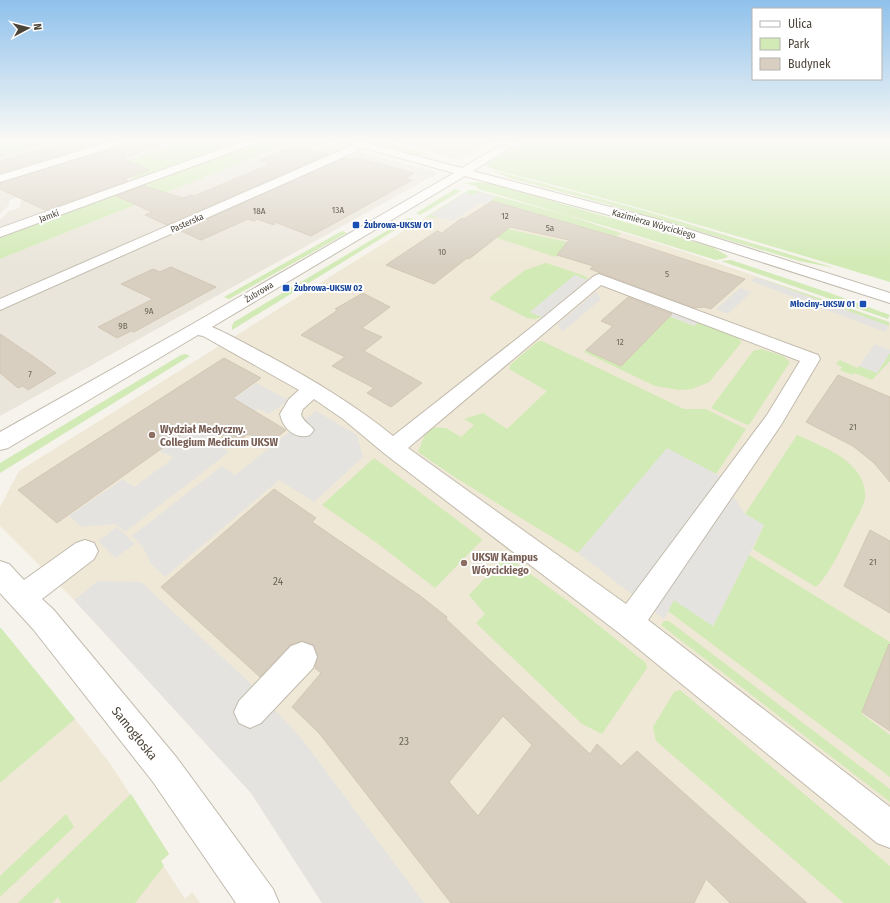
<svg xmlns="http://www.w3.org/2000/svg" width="890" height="903" viewBox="0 0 890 903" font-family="'Fira Sans Condensed',sans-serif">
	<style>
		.residential { fill: #eae5da }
		.education { fill: #efe8d6 }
		.green { fill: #d2eab5 }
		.parking { fill: #e5e3e0 }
		.building { fill: #d8cfc1; stroke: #d3c7b4; fill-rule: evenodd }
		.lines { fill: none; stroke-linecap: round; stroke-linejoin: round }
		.minor-casing { stroke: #c2bbae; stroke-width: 2 }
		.minor { fill: #fff; fill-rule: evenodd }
		.transit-dot { fill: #1a4fb4; stroke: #fff; stroke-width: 1.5 }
		.education-dot { fill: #8d6e63; stroke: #fff; stroke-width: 1.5 }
		.labels { text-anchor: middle; stroke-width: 4; stroke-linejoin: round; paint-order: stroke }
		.number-label { font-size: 9px; fill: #6e675b }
		.far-street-label { font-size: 9px; fill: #4b4439; stroke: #fff }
		.far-transit-label { font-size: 9px; font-weight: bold; fill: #164399; stroke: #fff; text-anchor: start }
		.education-label { font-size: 11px; font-weight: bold; fill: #785e54; stroke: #fff; text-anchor: start }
		.near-number-label { font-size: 11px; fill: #6e675b }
		.near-street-label { font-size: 13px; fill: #4b4439; stroke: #fff }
	</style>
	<rect width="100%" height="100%" fill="#f6f3ec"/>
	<g class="residential">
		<path d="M64,140H188L114,165L122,173L135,179L0,227V220L9,211L19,208L23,195L9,200V205L0,214V158Z"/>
		<path d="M297,140H317L346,148L0,299V259Z"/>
		<path d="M394,140H498L461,160L414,148Z"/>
		<path d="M355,151L433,171L436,174L0,416V311Z"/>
	</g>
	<g class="education">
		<path d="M469,190L563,214L682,251L890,322V903H322L251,793L74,600L0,526V507L19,471Z"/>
		<path d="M75,719L109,762L169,854L161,862L185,899L192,892L200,903H0V783Z"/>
	</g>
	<g class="green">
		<path d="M0,140H64L0,158Z"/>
		<path d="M188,140H243L135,179L121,173L113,165Z"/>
		<path d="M261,140H297L0,259V237Z"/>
		<path d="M379,140H387L402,147L427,154L419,155L375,143Z"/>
		<path d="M528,140H890V282C759,242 628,203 495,170L485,165Z"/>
		<path d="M491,170L642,210L835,268L799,261L610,205L509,178Z"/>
		<path d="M478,182L493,184L712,247L728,256L726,258L716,260L622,231L478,189L476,186L463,183Z"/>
		<path d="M455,189L461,191L420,215L416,213Z"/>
		<path d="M469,190H474L563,214L621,233L603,248L607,234L490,201L495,197L474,195L431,215L438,217L437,218L426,217Z"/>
		<path d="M408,218L413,219L232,330V326L234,322Z"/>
		<path d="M486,224L567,242L556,257L478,232Z"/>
		<path d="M342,231L347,233L229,299L224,297Z"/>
		<path d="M731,260L830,293L890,315L888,319L721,261Z"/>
		<path d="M546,263L585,276L588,279L587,280L575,275L530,312L542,317L535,319L527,318L490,299V297L525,270Z"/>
		<path d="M756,277L889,322V326Z"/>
		<path d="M669,316L694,326L699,320L737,337L741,341V343L709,382L692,389L679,390L655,386L584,352L586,350L621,366Z"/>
		<path d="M542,341L684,409H706L746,429L716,474L669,450L578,553L456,478L418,452L428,427L446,428L461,437L474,425L464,419L483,413L507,429L547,391L509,369L511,364L537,342Z"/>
		<path d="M761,349L783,356L790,362L749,425L745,424L711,408L753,351Z"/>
		<path d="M890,353V361L872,380L854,373L852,375L840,370L842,367L836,364L840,360L857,368L859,366L877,373Z"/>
		<path d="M185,354L190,356L0,473V463L181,355Z"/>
		<path d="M797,435C822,446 867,462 865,497C865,505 853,524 849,533C839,552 831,572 816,587L753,549L764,525L745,514Z"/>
		<path d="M374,458L481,538L482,540L435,588L377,543L322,505Z"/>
		<path d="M749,555L890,642V680L877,674L862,714L890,735V777L668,611L674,600L713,626Z"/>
		<path d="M506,556L573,605L646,663L647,668L602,734L582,724L476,623L485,614L469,595Z"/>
		<path d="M664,621H669L890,789V802L661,625Z"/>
		<path d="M0,628H1L75,719L0,783Z"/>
		<path d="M680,690L890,866V903H844L656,741L653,727L674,692Z"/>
		<path d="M131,794L169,854L161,861L164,866L135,903H61L58,897L52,903H18Z"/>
		<path d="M66,814L74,827L0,897V876Z"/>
	</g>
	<g class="parking">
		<path d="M479,192L496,197L484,204L480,203L453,221L431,215L465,193L474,195Z"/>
		<path d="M575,275L587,280L542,317L530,312Z"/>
		<path d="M756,277L889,326L885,332L751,281Z"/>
		<path d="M740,288L751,292L728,314L716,309Z"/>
		<path d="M596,292L601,299L562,332L558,324Z"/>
		<path d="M642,297L700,320L695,326L636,303Z"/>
		<path d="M875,344L890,350V353L877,373L859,366Z"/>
		<path d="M256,383L289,400L269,414L260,409L255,410L211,441L229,452L125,532L115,524L81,527L69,516L123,479L134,487L171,460L172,456L159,451Z"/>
		<path d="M316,411L357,435L363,457L314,502L279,480L165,577L151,564L143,547L132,536L222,466L235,475Z"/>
		<path d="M667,448L720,476L745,514L764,525L713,626L674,600L664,619L578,553Z"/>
		<path d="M117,527L135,544L115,558L98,541Z"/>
		<path d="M98,581L141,582L249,682L302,739L424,903H322L251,793L74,600Z"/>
	</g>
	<g class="building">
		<path d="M73,140H111L0,173V161Z"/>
		<path d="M132,140H165V144L122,158L150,170L124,179L128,181L45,210L0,189V183L130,143Z"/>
		<path d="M295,146L328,154L167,225L145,215L152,212L116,196L144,186L183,198L191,195L194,196L270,164L259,160Z"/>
		<path d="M355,157L414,173L406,178L412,180L311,236L275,222L274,225L257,219L254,221L248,219L201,240L181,231L344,158L349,160Z"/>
		<path d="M492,201L620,238L745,279L711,309L704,307L694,308L590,269L593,266L557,255L569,240L510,227L469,259L467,258L434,284L386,265L437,231L442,233L462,218L464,219Z"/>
		<path d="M171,267L216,287L134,332L131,331L117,338L98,327L153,299L121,284L153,269L160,272Z"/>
		<path d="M363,293L390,307L362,328L382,337L364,351L422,383L391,407L367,393L374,388L332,366L345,357L301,335L338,310L335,309Z"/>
		<path d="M628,297L672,314L621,366L586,350L613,326L601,321Z"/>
		<path d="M0,334L37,359L56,373L28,390L23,386L18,388L0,373Z"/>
		<path d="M224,358L261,378L233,398L286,430L266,446L248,434L234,445L199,422L57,523L18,490Z"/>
		<path d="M838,375L890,397V482L874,463L853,446L806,422Z"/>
		<path d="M274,489L316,518L312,522L419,595L447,617L446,619L590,754L597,744L621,766L637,751L807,903H730L706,879L694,903H451L319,733L292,707L321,673L315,668L318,656L314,645L303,641L290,645L260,677L161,587ZM503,716L532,745L478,816L449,782Z"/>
		<path d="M870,530L890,541V613L844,586Z"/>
		<path d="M889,644L890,645V731L862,712Z"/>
	</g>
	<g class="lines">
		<g class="minor-casing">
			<g id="minor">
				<path d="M116,140H131L130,142L0,182V175Z"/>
				<path d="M246,140H260L259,142L0,237V228Z"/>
				<path d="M340,140L371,141V144L462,168L510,140H522L473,171L656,219L890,293V303L646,225L465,176L212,327C231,335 249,346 267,355C311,379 354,404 393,436L528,330L594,276L599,274L818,355L820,359L781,425L648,620L890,807V848L877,843L619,633L385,454L343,419L314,399L303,409L301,414C302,421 310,424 314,430L310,435C296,440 283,429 280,414L289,399L299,390L203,336L198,335L8,448L0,450V432L189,326L454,173L364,148L0,310V299L353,145L341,142ZM601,285L800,361L767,415L626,604L408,448Z"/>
				<path d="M85,540L94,543L98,551L94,559L42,599L53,609L177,758L273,889L279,903H236L153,782L33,629L0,593V561L9,564L24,580L76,543Z"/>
				<path d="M302,642L313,646L317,657L313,668L261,723L250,728L239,723L234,712L239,701L291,646Z"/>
			</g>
		</g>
		<use href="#minor" class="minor"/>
	</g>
	<linearGradient id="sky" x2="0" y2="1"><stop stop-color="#8fc1ec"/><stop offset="0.53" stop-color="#fbfaf6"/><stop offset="1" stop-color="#fbfaf6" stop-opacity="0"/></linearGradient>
	<rect width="890" height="266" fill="url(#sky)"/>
	<g class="transit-dot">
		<rect x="352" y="221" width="8" height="8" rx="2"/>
		<rect x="282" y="284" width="8" height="8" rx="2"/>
		<rect x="859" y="300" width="8" height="8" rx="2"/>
	</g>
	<g class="education-dot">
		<circle cx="152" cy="435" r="4"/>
		<circle cx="464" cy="563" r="4"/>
	</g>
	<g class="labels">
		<g class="number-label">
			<text x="338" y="213">13A</text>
			<text x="259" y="214">18A</text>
			<text x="505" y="219">12</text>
			<text x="550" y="231">5a</text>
			<text x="442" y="255">10</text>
			<text x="667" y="277">5</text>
			<text x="149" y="314">9A</text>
			<text x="123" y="329">9B</text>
			<text x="620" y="345">12</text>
			<text x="30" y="377">7</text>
			<text x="853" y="430">21</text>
			<text x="873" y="565">21</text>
		</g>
		<g class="far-street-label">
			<text transform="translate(49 216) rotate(-20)" y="3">Jamki</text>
			<text transform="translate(187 223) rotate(-24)" y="3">Pasterska</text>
			<text transform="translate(654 224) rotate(16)" y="3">Kazimierza Wóycickiego</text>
			<text transform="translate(259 292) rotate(-31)" y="3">Żubrowa</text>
		</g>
		<g class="far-transit-label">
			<text x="364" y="228">Żubrowa-UKSW 01</text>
			<text x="294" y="291">Żubrowa-UKSW 02</text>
			<text x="855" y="307" text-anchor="end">Młociny-UKSW 01</text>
		</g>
		<g class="education-label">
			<text x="160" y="433">Wydział Medyczny.<tspan x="160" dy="13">Collegium Medicum UKSW</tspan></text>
			<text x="472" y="561">UKSW Kampus<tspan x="472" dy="13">Wóycickiego</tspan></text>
		</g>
		<g class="near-number-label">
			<text x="278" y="585">24</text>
			<text x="404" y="745">23</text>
		</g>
		<g class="near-street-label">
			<text transform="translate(135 733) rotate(51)" y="5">Samogłoska</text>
		</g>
	</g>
	<rect x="752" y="8" width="130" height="72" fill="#ffffff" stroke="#b7b4b0"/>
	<rect x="760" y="21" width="20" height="6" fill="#ffffff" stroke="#b7b4b0"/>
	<text x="788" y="28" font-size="12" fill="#4b4439">Ulica</text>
	<rect x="760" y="38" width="20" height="12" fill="#d2eab5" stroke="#b7b4b0"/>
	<text x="788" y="48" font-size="12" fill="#4b4439">Park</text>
	<rect x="760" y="58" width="20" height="12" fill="#d8cfc1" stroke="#b7b4b0"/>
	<text x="788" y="68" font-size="12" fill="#4b4439">Budynek</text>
	<g transform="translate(28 28) rotate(83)" stroke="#ffffff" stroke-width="3" paint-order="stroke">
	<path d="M0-3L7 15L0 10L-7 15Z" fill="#4b4439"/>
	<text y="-6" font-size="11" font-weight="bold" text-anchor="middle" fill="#4b4439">N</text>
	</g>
</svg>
